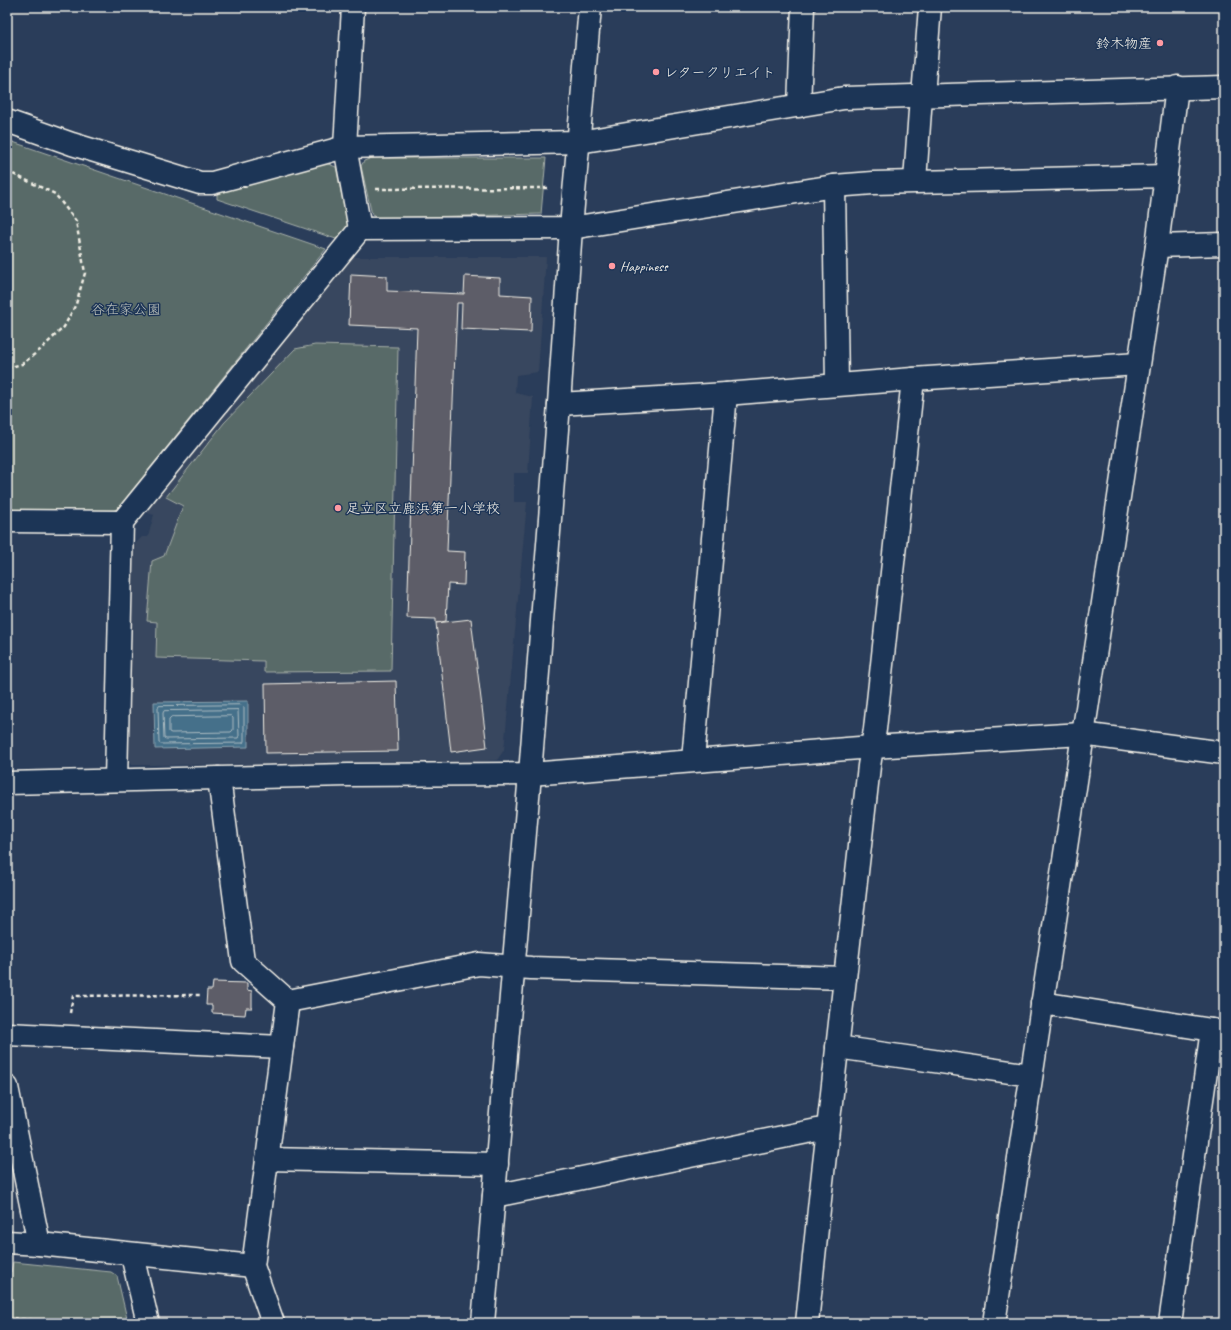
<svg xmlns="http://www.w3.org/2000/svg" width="1231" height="1330" viewBox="0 0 1231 1330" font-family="Caveat,'Klee One',sans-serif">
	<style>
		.built { fill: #39475e }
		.green { fill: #586b67; stroke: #a6aea8 }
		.water { fill: #446f8a; stroke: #8aa3b0 }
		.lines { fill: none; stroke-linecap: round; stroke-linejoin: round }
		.shore { stroke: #aebdc2; stroke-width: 1 }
		.building { fill: #5d5d67; stroke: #f4f1e8 }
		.minor-casing { stroke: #f4f1e8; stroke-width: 25 }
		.path { stroke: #f4f1e8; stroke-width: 2.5; stroke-dasharray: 4 3; stroke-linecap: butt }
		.minor { stroke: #1d3557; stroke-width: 22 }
		.poi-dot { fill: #ff9aa2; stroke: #1d3557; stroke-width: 1.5 }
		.labels { text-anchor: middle; stroke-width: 3; stroke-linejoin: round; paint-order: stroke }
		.poi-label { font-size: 14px; fill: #f4f1e8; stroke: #1d3557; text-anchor: start }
		.park-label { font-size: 14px; fill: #bdc2bb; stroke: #1d3557 }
	</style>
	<rect width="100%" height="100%" fill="#2a3d5a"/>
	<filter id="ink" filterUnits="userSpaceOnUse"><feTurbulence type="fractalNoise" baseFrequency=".025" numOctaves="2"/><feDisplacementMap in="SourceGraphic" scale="8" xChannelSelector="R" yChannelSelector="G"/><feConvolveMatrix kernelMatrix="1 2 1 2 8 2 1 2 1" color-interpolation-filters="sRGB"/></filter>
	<g filter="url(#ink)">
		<path class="built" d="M352,257H546L538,372L516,375L515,393L533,397L528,473H514V502H527L504,750L497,760L447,764L132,765L124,758L130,549L142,537H148L154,515L148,513L149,502Z"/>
		<g class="green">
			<path d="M7,140L326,249L118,508L111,512L7,510Z"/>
			<path d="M372,158H546L541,214L378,218L372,215L361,166L364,161Z"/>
			<path d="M326,163L336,167L348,226L336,239L217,199V192Z"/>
			<path d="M315,345L398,347L391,671L264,672V661L156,658L157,622L147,621L152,561L164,556L183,506L166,497L224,423L295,349Z"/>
			<path d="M13,1262L111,1272L117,1276L128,1323H7V1271L11,1272Z"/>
		</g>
		<path class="water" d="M248,701V747L155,749L154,702Z"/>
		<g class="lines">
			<g class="shore">
				<path d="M242,705L244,707V741L243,743L161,744L159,743L158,708L159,706Z"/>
				<path d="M238,710L239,736L238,738L166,739L164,738L163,713L164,711Z"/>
				<path d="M231,716L233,718V730L231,732L171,733L169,732V719L171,717Z"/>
			</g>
		</g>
		<g class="building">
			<path d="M351,274L387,276V291L464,294L465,276L500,278V294L532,296L531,332L461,329L462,303H457L447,551L465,552L464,585L448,584L446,621L436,623V619L407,618L417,328L349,325Z"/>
			<path d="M471,619L487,747L451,752L436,623Z"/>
			<path d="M396,681L398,751L266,753L265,684Z"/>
			<path d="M213,982L247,983V990L252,991V1008H246L245,1015L212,1013V1005H206L207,990H212Z"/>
		</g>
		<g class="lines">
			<g class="minor-casing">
				<g id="minor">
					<path d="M353,7L345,147L360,229"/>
					<path d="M923,96L930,7"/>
					<path d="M799,106L803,7"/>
					<path d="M7,121L72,144L200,183H212L345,147L579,142L844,98L1224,87"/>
					<path d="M915,181L921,96"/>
					<path d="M834,186L837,384"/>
					<path d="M1157,246L1224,244"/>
					<path d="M559,404L726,394L913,379L1138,364"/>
					<path d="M7,521L122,522"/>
					<path d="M693,760L726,394"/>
					<path d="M219,778L243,961L288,1001L253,1266L273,1323"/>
					<path d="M116,780L122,522L360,229L571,228L834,186L873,183L1166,176"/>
					<path d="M7,783L348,775L530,774L872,747L1082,734L1224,753"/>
					<path d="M288,1001L479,964L531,968L845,978"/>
					<path d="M1042,1003L1224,1032"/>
					<path d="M7,1034L282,1047"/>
					<path d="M837,1047L1031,1075"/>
					<path d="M7,1087L39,1244"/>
					<path d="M267,1159L497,1164"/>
					<path d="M494,1196L827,1128"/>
					<path d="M7,1242L39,1244L253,1266"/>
					<path d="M132,1255L148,1323"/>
					<path d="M483,1323L530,774L559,404L571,228L590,7"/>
					<path d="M807,1323C826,1137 848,951 869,766L875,729L913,379"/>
					<path d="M994,1323L1157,246L1177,87"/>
					<path d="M1170,1323L1212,1030"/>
				</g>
			</g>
			<g class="path">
				<path d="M7,171L55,194L76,221L85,273L76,304L64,327L40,350L22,364L7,368"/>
				<path d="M376,189L551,188"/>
				<path d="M70,1013L73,996L201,995"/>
				<path d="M7,1318L68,1323"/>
			</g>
			<use href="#minor" class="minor"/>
		</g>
	</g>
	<g class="poi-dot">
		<circle cx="1160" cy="43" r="4"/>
		<circle cx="656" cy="72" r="4"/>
		<circle cx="612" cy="266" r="4"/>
		<circle cx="338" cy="508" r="4"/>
	</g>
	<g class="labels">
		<g class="poi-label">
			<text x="1152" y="48" text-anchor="end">鈴木物産</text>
			<text x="664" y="77">レタークリエイト</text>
			<text x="620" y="271">Happiness</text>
			<text x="346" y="513">足立区立鹿浜第一小学校</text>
		</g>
		<g class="park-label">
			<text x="126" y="314">谷在家公園</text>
		</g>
	</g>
	<rect width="1231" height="1330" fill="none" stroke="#1d3557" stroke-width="24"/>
	<rect x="12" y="12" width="1207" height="1306" fill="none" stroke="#f4f1e8" stroke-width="1.5" filter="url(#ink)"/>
</svg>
